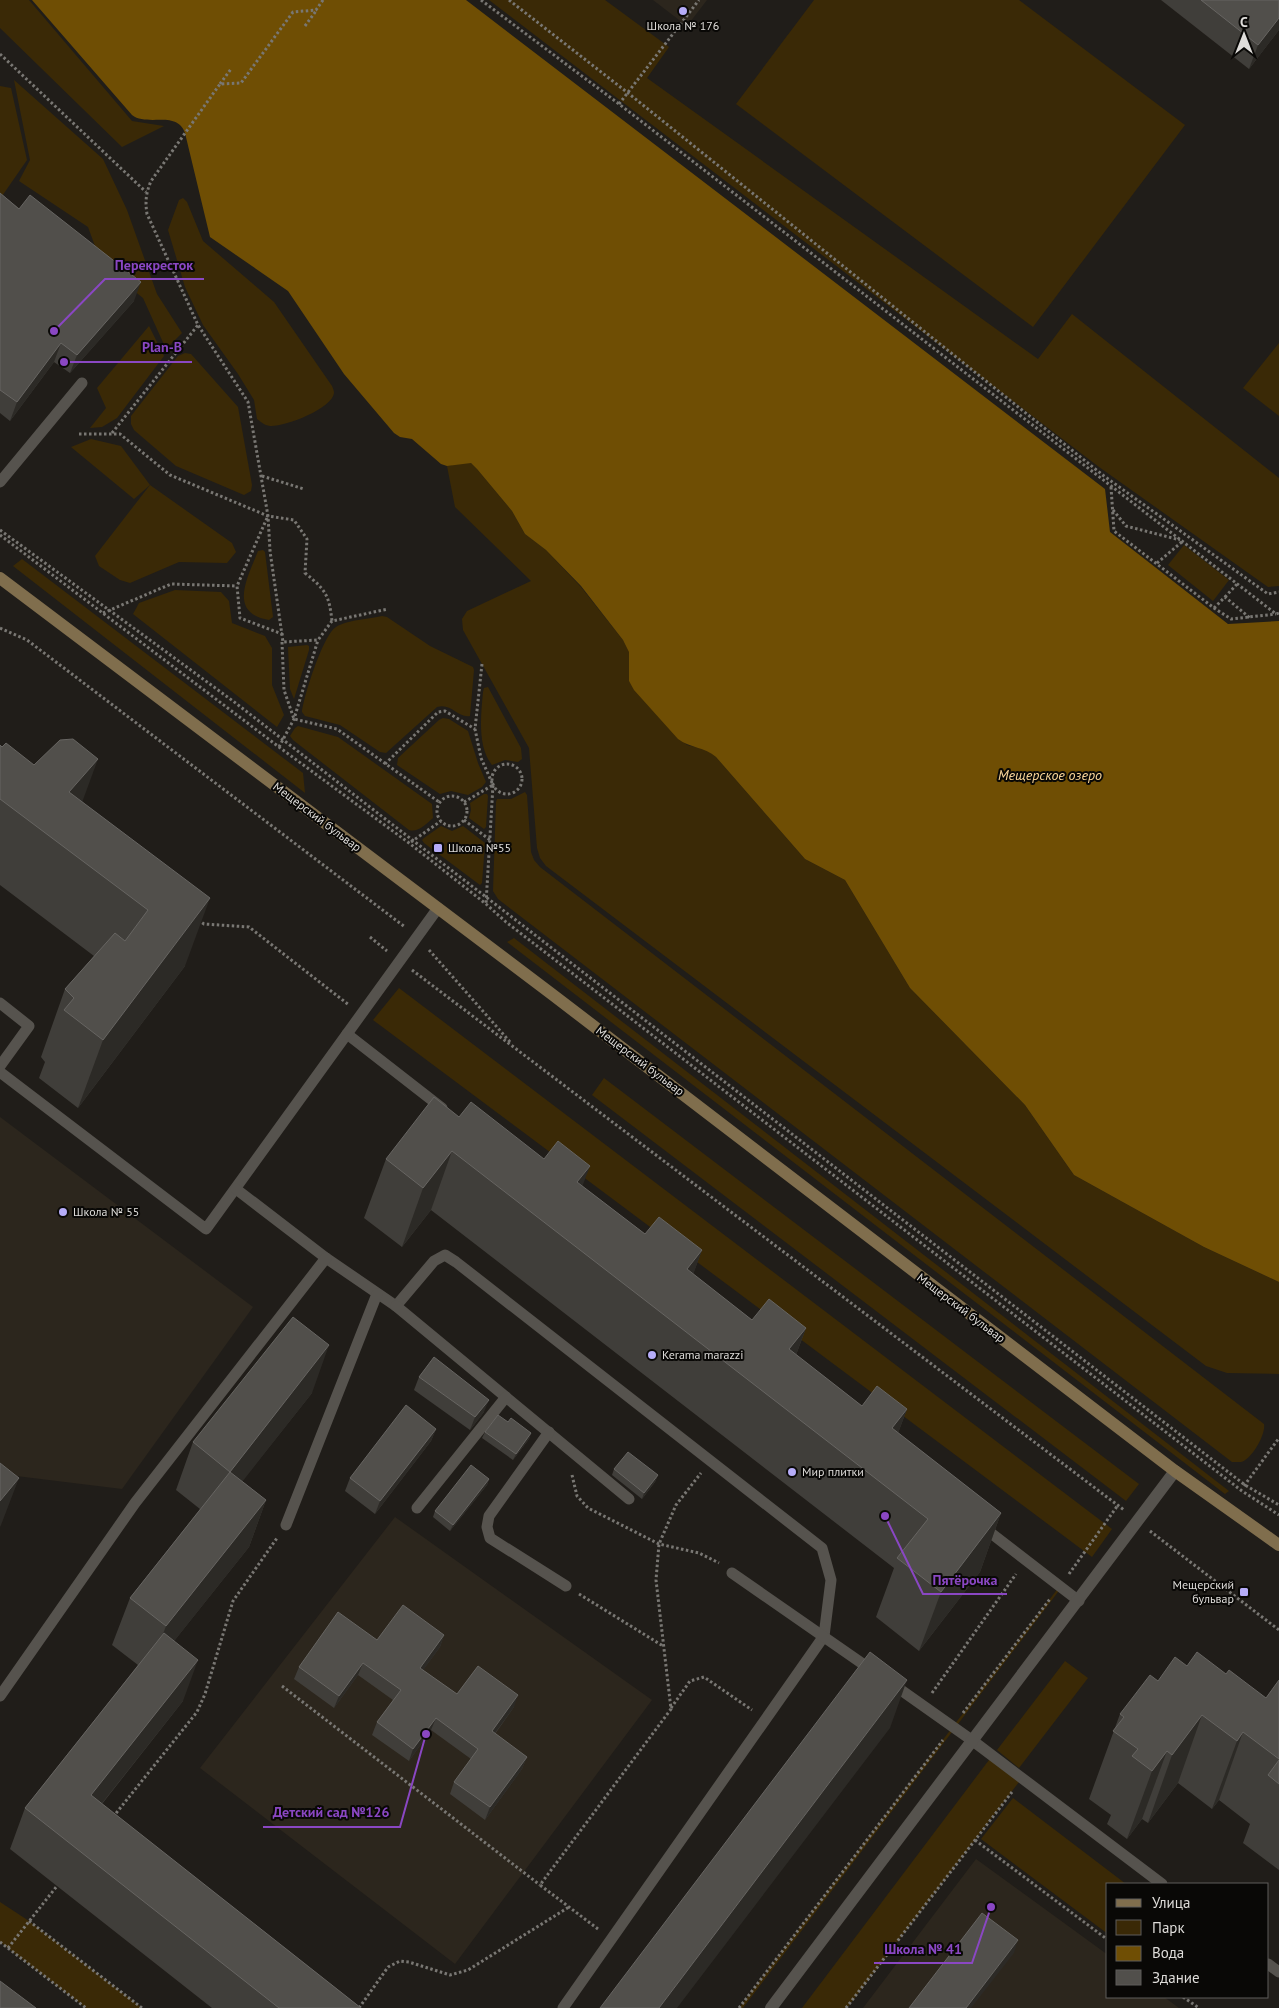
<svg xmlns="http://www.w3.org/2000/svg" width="1279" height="2008" viewBox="0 0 1279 2008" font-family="'PT Sans',sans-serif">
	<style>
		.built { fill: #2c261d }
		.green { fill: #3a2906 }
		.water { fill: #6f4e04 }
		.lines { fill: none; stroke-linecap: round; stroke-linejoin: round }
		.path { stroke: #797773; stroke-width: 3; stroke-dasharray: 2.5 2.5; stroke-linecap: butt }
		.service { stroke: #56534e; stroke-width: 11 }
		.minor { stroke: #56534e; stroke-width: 12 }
		.secondary { stroke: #806e4d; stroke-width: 12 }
		.wall { fill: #403e3a }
		.shaded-wall { fill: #2c2a26 }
		.building { fill: #514f4b; stroke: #676562 }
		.poi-dot { fill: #b6acf8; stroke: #090806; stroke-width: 2 }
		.labels { text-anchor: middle; stroke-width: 4; stroke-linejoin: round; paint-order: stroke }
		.poi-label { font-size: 12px; fill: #dfddda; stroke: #090806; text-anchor: start }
		.street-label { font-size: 12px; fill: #dfddda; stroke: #090806 }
		.water-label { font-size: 14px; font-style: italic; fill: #f9d599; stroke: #090806 }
		.leader { fill: none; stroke: #8a47c3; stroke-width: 2 }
		.callout-dot { fill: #8a47c3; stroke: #090806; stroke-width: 2 }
		.callout-label { font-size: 14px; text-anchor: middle; font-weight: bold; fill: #8a47c3; stroke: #090806; stroke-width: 4; stroke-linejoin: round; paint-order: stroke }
	</style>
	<rect width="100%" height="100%" fill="#201d19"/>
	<g class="built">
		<path d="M653,0H707L687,26Z"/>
		<path d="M0,1117L253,1307L122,1489L0,1474Z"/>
		<path d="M395,1517L652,1700L455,1964L200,1768Z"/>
		<path d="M976,1859L1108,1955V1997H1164L1179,2008H863Z"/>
	</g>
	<g class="green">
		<path d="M0,0H29L132,121L164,126L122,147L0,28Z"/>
		<path d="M489,0H605L669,47L647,78L1038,359L1072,314L1279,478V586L1268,587L1099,467Z"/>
		<path d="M814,0H1019L1185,125L1033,327L736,104Z"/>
		<path d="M14,80L103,159L127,210L157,294L182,333L166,349L143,298L102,265L88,227L19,181L30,160Z"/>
		<path d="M0,86L11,88L27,160L0,199Z"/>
		<path d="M183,198L187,202L203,241L274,302L332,386C333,388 334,391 334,393C332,409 284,427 270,426C264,425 261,422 257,419L254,400L238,374L203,325L185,287L168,230L179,200Z"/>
		<path d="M149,326L164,356L117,418L102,427L90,428L106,408L97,388Z"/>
		<path d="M1279,343V416L1243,388Z"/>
		<path d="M185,353L191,354L238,407L252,485L251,491L244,495L176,466L134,430L131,424V416L178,356Z"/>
		<path d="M91,439L121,446L150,485L134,499L71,447Z"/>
		<path d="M462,463H471L477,469L512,511L525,534L546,550L581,587L623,640L629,651V681L687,745L708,750L716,757L805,859L845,880L910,988L1025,1105L1074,1175L1204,1247L1279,1282V1374L1227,1373L1206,1366L546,866L540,858L537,848L529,748L463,630L462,619L467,611L531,581L455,507L447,466Z"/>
		<path d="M150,485L232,543L236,552L227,563L179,562L130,583L120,580L99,566L95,556Z"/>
		<path d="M1184,545L1229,580L1213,601L1168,565Z"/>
		<path d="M263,550L265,552L273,617L269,620C227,613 248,577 258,551Z"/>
		<path d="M22,559L303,773L305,793L13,566Z"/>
		<path d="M175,590L221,592L229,601L232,623L265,636L272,648V685L284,715L277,727L133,614L139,603Z"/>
		<path d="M382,616L387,617L430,646L473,667L474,670L470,716C457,718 452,703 437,707L386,753L380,752L340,725L305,716L302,712C304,696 323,635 336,627C346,620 370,619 382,616Z"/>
		<path d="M307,645L309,646V650L294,699L290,689L288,647Z"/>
		<path d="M488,687L521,748L522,759L518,762L505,760L492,765C477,746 481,714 483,692L484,688Z"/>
		<path d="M443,718L449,719L468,731L478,763L486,782L482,787L468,795L451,791L440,794L397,765L398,758L439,720Z"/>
		<path d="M298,726L338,737L432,804L433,818C426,824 418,833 409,830L293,740L290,736L295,728Z"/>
		<path d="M525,792L527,795L531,852L534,860L540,867L1264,1424C1266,1434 1252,1459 1241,1462C1238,1462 1235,1462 1232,1462L498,899L493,891L496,802L497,799H511Z"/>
		<path d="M484,794H487L488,796L486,827L484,829L469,818L471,810L470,803Z"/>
		<path d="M441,826L452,831L463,826L485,843L482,883L480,885L424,843L422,840L424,838Z"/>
		<path d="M514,938L1229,1491L1225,1494L507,942Z"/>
		<path d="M399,988L1112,1529L1092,1557L373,1020Z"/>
		<path d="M604,1078L1139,1484L1126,1501L592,1095Z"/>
		<path d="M1059,1587L1061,1588L743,2008H739Z"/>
		<path d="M1065,1661L1088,1678L1019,1768L997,1750Z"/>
		<path d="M992,1756L1022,1778L847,2008H802Z"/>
		<path d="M1013,1798L1126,1884H1108V1934L981,1839Z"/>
		<path d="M0,1902L29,1921L142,2008H86L0,1942Z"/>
	</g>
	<path class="water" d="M32,0H466L1105,489L1110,532L1228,624L1279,621V1282L1204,1247L1074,1175L1025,1105L910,988L845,880L805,859L716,757C705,747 690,748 678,739L634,690L629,681V652L623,640L581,586L546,550L525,534L512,511L477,469L471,463L447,466L441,464L412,439L400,437L394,433L344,374L288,291L210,237L185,133C177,110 147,127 132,115Z"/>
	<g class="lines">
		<g class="path">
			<path d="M323,0L316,10L293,12L241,83L220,84L151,181C146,193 145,201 147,214L198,325L248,402L268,516L270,551L283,642L318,640L332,621L388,609"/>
			<path d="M481,0L619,104L1276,614L1279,613"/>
			<path d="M509,0L628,93L1104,476L1268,594L1279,592"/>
			<path d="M305,26L316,11"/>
			<path d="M0,54L146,192"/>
			<path d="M220,84L231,69"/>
			<path d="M619,104L699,0"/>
			<path d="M112,433L198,325"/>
			<path d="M79,434H120L170,475L268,516L294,520L307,539L305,573C326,590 329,595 332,621"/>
			<path d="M262,476L304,489"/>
			<path d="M1111,487L1114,531L1214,608L1231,619L1276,614"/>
			<path d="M1113,510L1126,526L1180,540"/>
			<path d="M267,518L237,586L240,618L282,634V635"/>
			<path d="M0,530L233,701L1245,1485L1279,1505"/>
			<path d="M0,535L279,747L409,843L486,904L506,922L1242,1491L1279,1515"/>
			<path d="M1157,563L1183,541"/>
			<path d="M1225,597L1238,583"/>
			<path d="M1214,608L1225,597L1250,618"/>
			<path d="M103,613L171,584L237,586"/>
			<path d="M0,628L27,640L405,927"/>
			<path d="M282,642L284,690L294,719L337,729L439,802"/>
			<path d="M482,664L475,729L481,758L493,785L486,904"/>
			<path d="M279,747L294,719L318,640"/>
			<path d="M385,764L438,712L445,711L475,729"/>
			<circle cx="507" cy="779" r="15"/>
			<circle cx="452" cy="811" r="15"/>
			<path d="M464,802L493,785"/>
			<path d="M464,820L490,840"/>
			<path d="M411,842L441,821"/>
			<path d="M198,920L204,924L249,927L349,1005"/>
			<path d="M370,937L387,951"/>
			<path d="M429,950L511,1043"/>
			<path d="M412,970L1124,1510"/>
			<path d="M572,1475L577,1496L588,1508L659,1544L699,1553L719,1563"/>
			<path d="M1244,1486L1279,1438"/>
			<path d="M1150,1531L1279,1630"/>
			<path d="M1069,1574L1118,1505"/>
			<path d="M579,1594L663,1646"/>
			<path d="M282,1686L540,1885"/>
			<path d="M932,1693L1016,1574"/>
			<path d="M671,1708L690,1681L704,1677L752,1710"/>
			<path d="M963,1713L1050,1599"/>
			<path d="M113,1817L197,1712L205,1694L233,1601L277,1538"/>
			<path d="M975,1840L1108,1940"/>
			<path d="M29,1921L142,2008"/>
			<path d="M598,1929L540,1885L671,1709L656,1580L659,1544L676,1505L701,1473"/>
			<path d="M0,1942L86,2008"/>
			<path d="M8,1948L57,1886"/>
			<path d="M1183,1997L1199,2008"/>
			<path d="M359,2008L388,1967L400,1961L409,1962L450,1975L468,1970L569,1907"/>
			<path d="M739,2008L943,1740"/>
			<path d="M846,2008L1012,1792"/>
		</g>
		<g class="service">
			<path d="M0,482L82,383"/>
			<path d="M0,1003L29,1026L0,1066"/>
			<path d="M347,1034L442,1108"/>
			<path d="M0,1072L206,1229L438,908"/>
			<path d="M236,1189L326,1258L396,1306L434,1261L445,1255L456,1262L822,1548L831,1580L824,1636L563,2008"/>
			<path d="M396,1306L629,1499"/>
			<path d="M549,1432L489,1516L487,1527L490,1538L566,1586"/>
			<path d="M417,1508L506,1397"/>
			<path d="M286,1525L377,1294"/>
			<path d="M983,1527L1079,1601"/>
			<path d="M732,1573L873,1671"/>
			<path d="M891,1683L973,1741L1162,1884"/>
			<path d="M0,1696L135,1503L326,1258"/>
			<path d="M1268,1964L1279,1972"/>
		</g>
		<path class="minor" d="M771,2008L1175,1471"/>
		<path class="secondary" d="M0,578L553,995L1175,1471L1279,1545"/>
	</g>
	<g class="wall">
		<path d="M1161,0H1279V30L1249,69Z"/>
		<path d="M0,193L134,301L70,373L54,362L10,421L0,413Z"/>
		<path d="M0,745L83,802L185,966L78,1108L39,1078L45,1062L41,1057L65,989L94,956L0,885Z"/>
		<path d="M459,1117L544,1159L582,1186L645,1234L702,1250L693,1274L752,1320L806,1328L796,1355L862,1406L907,1409L898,1433L1001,1513L980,1572L919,1651L876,1617L894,1568L431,1210L402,1247L364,1218L386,1159Z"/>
		<path d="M419,1377L484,1412L470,1430L414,1390Z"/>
		<path d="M312,1393L242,1481L266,1500L249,1547L174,1641L183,1701L102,1804L361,2008H212L10,1849L25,1808L138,1665L112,1645L130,1598L200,1509L176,1490L193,1442Z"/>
		<path d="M508,1422L531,1433L529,1439L513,1460L482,1438L485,1432Z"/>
		<path d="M436,1429L431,1441L375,1514L345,1491L350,1478Z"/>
		<path d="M614,1469L658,1475L655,1482L642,1499L612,1475Z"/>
		<path d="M489,1479L487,1485L450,1531L433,1517L435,1511Z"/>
		<path d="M444,1635L440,1647L423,1670L457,1694L514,1707L495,1734L527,1757L522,1769L485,1820L450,1794L454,1782L471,1759L431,1730L409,1761L372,1735L377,1722L393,1700L358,1675L334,1708L294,1679L299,1667L377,1640Z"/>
		<path d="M1187,1666L1226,1674L1266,1698L1279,1680V1870L1243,1843L1250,1824L1219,1800L1212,1809L1178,1783L1148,1823L1142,1819L1127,1839L1107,1824L1111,1815L1089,1799L1120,1714L1158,1681Z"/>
	</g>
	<g class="shaded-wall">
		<path d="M1279,18V30L1249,69L1258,45Z"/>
		<path d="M141,282L134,301L70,373L77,355Z"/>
		<path d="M61,343L54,362L10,421L17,402Z"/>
		<path d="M98,759L73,827L69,792Z"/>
		<path d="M210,898L185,966L78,1108L103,1040Z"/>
		<path d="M452,1151L431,1210L402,1247L423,1188Z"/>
		<path d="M590,1166L568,1224L577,1182Z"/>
		<path d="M702,1250L681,1308L687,1269Z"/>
		<path d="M806,1328L784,1387L789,1349Z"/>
		<path d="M329,1345L312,1393L213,1519L230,1472Z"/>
		<path d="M489,1400L484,1412L470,1430L475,1417Z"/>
		<path d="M907,1409L885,1468L892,1428Z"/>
		<path d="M436,1429L431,1441L375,1514L380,1501Z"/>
		<path d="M531,1433L529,1439L513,1460L516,1454Z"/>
		<path d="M658,1475L655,1482L642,1499L644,1493Z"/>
		<path d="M19,1478L1,1525L0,1527V1501Z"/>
		<path d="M489,1479L487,1485L450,1531L453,1525Z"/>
		<path d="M266,1500L249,1547L148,1674L166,1626Z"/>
		<path d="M1001,1513L980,1572L919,1651L941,1592Z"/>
		<path d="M444,1635L440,1647L416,1680L420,1668Z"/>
		<path d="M198,1660L183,1701L76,1836L91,1795Z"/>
		<path d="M363,1663L358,1675L334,1708L339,1696Z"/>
		<path d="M907,1680L890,1728L677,2008H659Z"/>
		<path d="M518,1695L514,1707L487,1744L492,1731Z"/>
		<path d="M1202,1715L1178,1783L1148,1823L1172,1755Z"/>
		<path d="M436,1718L431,1730L409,1761L413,1749Z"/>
		<path d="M1243,1732L1219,1800L1212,1809L1237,1741Z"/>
		<path d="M1167,1751L1142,1819L1127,1839L1152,1771Z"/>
		<path d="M527,1757L522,1769L485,1820L490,1807Z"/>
		<path d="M1018,1940L1014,1953L971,2008H966Z"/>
	</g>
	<g class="building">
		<path d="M1201,0H1279V18L1258,45Z"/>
		<path d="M0,193L19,209L30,195L141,282L77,355L61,343L17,402L0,390Z"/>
		<path d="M73,739L98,759L69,792L210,898L103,1040L64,1010L74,998L65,989L115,933L125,941L148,910L0,799V745L2,747L6,743L34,765L60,740Z"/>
		<path d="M434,1097L459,1117L471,1102L544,1159L558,1141L590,1166L577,1182L645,1234L659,1217L702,1250L687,1269L752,1320L769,1299L806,1328L789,1349L862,1406L877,1386L907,1409L892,1428L1001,1513L941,1592L897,1558L928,1519L452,1151L423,1188L386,1159Z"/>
		<path d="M293,1317L329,1345L230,1472L193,1442Z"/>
		<path d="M434,1357L489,1400L475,1417L419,1377Z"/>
		<path d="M406,1405L436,1429L380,1501L350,1478Z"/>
		<path d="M498,1415L508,1422L511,1418L531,1433L516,1454L485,1432Z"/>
		<path d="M628,1452L658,1475L644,1493L614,1469Z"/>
		<path d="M0,1463L19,1478L0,1501Z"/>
		<path d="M471,1465L489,1479L453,1525L435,1511Z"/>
		<path d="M230,1472L266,1500L166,1626L130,1598Z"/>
		<path d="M403,1605L444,1635L420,1668L457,1694L478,1666L518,1695L492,1731L527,1757L490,1807L454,1782L478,1749L436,1718L413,1749L377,1722L401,1690L363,1663L339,1696L299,1667L338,1612L377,1640Z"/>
		<path d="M164,1633L198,1660L91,1795L361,2008H279L25,1808Z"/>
		<path d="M870,1652L907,1680L659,2008H600Z"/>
		<path d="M1197,1652L1226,1674L1229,1670L1266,1698L1279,1680V1759L1243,1732L1237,1741L1202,1715L1172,1755L1167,1751L1152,1771L1132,1756L1138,1749L1113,1731L1124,1717L1120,1714L1150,1675L1158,1681L1175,1657L1187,1666Z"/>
		<path d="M1279,1760V1784L1268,1775Z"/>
		<path d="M982,1913L1018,1940L966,2008H909Z"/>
		<path d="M0,1981L36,2008H0Z"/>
	</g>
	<g class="poi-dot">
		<circle cx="683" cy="11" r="5"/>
		<rect x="433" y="843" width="10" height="10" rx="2.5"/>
		<circle cx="63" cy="1212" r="5"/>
		<circle cx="652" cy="1355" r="5"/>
		<circle cx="792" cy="1472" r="5"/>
		<rect x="1239" y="1587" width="10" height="10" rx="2.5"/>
	</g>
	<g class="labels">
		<g class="poi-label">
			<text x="683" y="30" text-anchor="middle">Школа № 176</text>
			<text x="448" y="852">Школа №55</text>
			<text x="73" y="1216">Школа № 55</text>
			<text x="662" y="1359">Kerama marazzi</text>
			<text x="802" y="1476">Мир плитки</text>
			<text x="1234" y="1589" text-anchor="end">Мещерский<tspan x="1234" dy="14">бульвар</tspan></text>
		</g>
		<g class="street-label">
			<text transform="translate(317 817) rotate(37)" y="4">Мещерский бульвар</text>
			<text transform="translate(640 1061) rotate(37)" y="4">Мещерский бульвар</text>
			<text transform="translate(961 1308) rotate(37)" y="4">Мещерский бульвар</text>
		</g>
		<g class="water-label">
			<text x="1050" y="780">Мещерское озеро</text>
		</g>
	</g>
	<path class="leader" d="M54 331L105 279H204M64 362L132 362H192M885 1516L923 1594H1007M426 1734L400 1827H263M991 1907L972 1963H874"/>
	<g class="callout-dot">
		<circle cx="54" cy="331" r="5"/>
		<circle cx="64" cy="362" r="5"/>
		<circle cx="885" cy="1516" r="5"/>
		<circle cx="426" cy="1734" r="5"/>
		<circle cx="991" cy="1907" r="5"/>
	</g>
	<g class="callout-label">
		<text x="154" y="270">Перекресток</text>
		<text x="162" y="352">Plan-B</text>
		<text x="965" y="1585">Пятёрочка</text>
		<text x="331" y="1817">Детский сад №126</text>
		<text x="923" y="1954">Школа № 41</text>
	</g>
	<rect x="1106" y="1883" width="162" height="115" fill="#090806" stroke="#5f5d5b"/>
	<rect x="1116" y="1899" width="25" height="8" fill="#806e4d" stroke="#5f5d5b"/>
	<text x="1152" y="1908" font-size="15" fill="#dfddda">Улица</text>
	<rect x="1116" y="1920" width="25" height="15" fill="#3a2906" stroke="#5f5d5b"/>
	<text x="1152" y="1933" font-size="15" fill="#dfddda">Парк</text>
	<rect x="1116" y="1946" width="25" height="15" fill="#6f4e04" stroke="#5f5d5b"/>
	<text x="1152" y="1958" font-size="15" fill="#dfddda">Вода</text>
	<rect x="1116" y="1970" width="25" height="15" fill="#514f4b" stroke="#5f5d5b"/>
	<text x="1152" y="1983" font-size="15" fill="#dfddda">Здание</text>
	<g transform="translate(1244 35)" stroke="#090806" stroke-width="4" paint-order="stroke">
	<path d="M0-4L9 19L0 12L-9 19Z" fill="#dfddda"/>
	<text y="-8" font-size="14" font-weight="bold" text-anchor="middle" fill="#dfddda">С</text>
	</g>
</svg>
